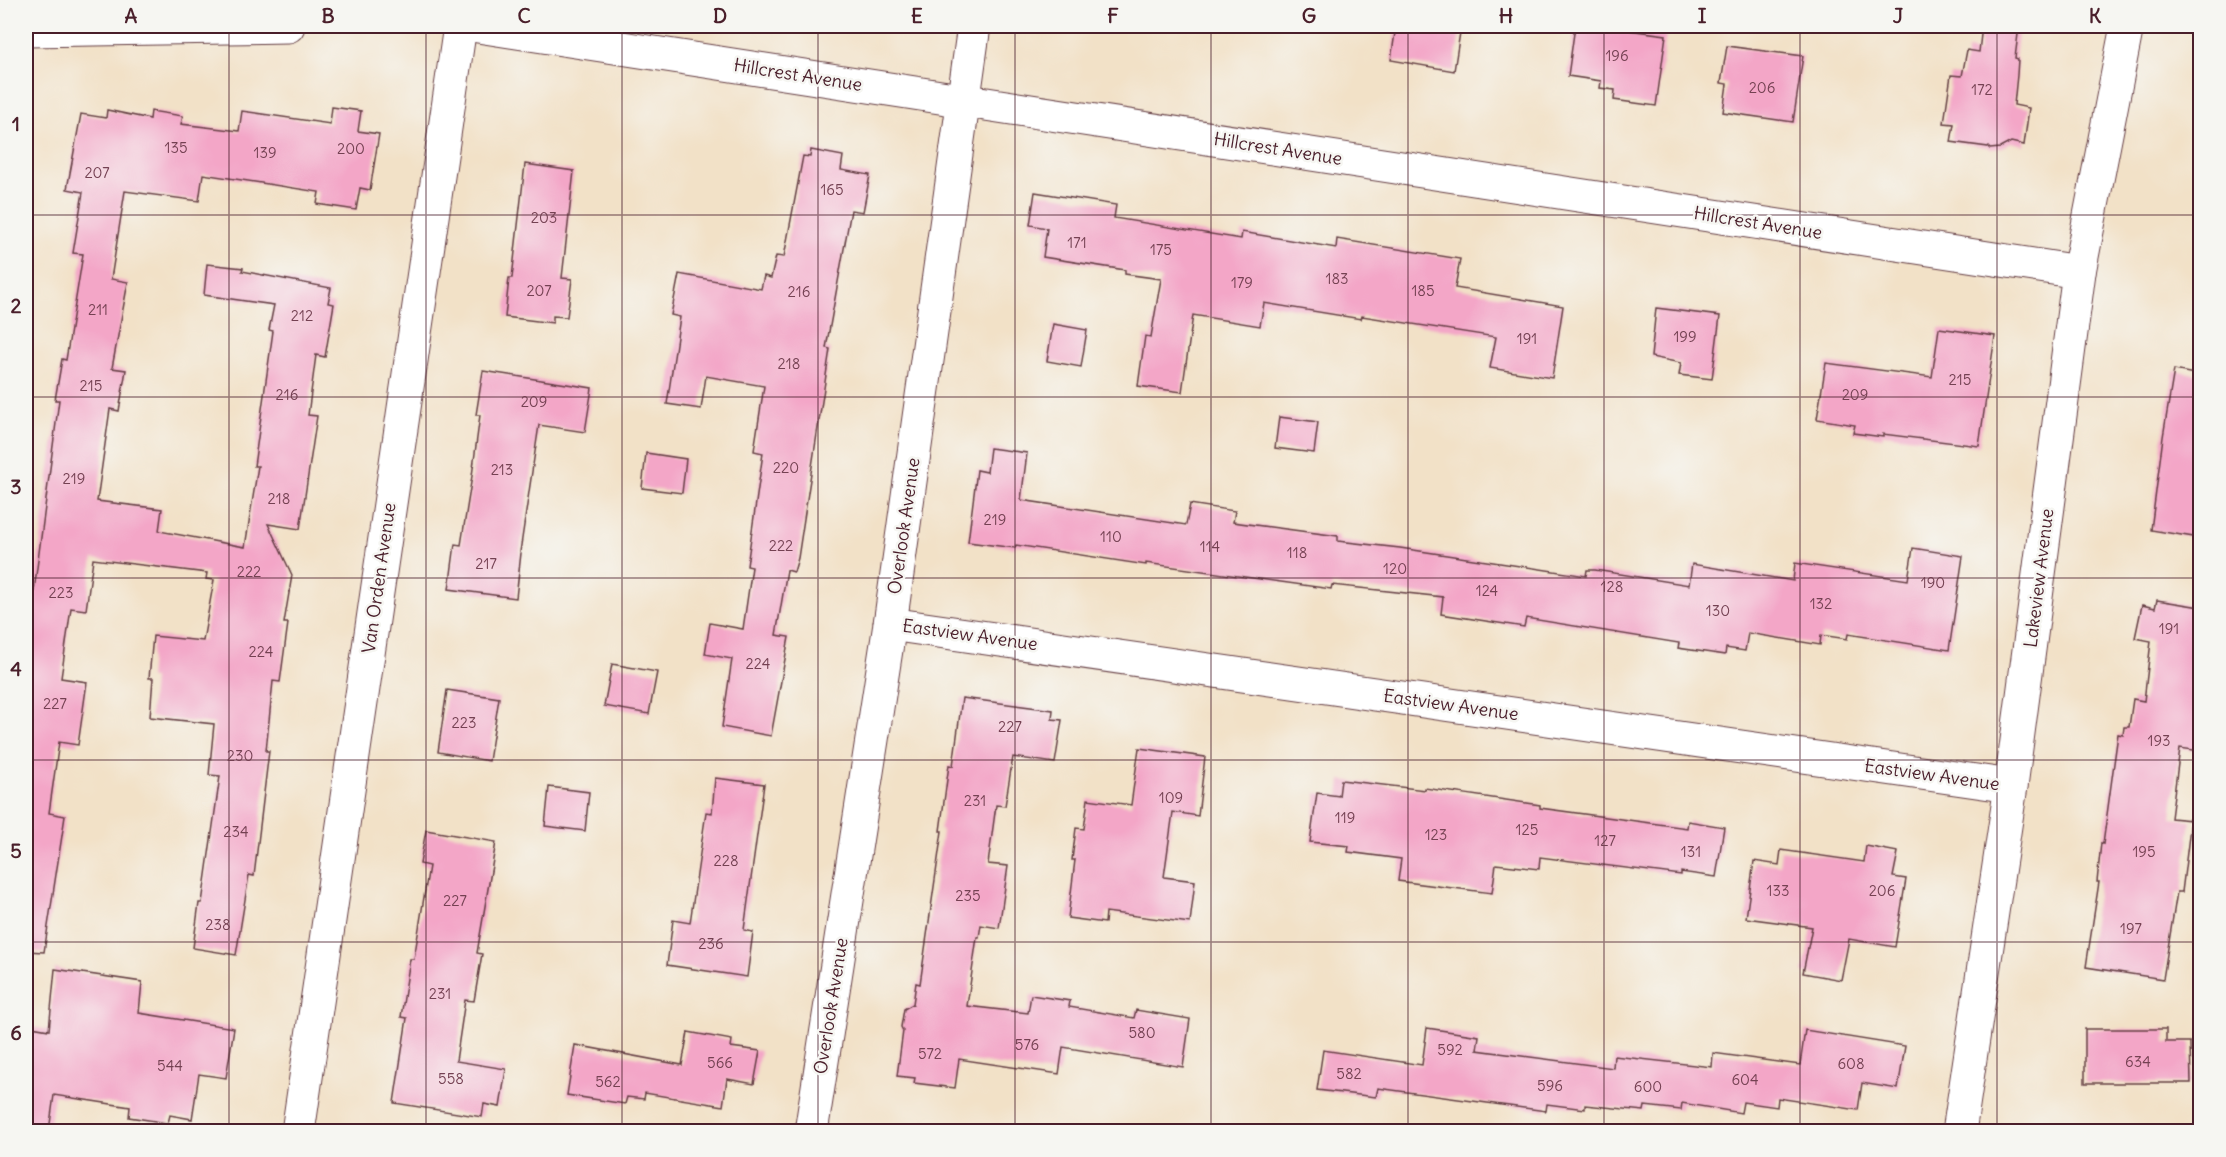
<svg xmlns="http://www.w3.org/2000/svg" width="2226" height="1157" viewBox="0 0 2226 1157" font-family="Delius,sans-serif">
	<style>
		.building { fill: #f3a6c7 }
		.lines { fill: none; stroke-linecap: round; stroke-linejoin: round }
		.street-casing { stroke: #633c42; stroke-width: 35 }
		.street { stroke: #fff; stroke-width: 33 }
		.grid { fill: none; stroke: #4a1f2b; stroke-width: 1.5; stroke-opacity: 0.55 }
		.labels { text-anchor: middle; stroke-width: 5; stroke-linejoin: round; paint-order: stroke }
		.number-label { font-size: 15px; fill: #744152 }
		.street-label { font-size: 18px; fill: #4a1f2b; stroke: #f6f6f2 }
		.neatline { fill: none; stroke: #4a1f2b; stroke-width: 2 }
		.grid-label { font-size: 20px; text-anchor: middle; font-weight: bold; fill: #4a1f2b }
	</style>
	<rect width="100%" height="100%" fill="#f6f6f2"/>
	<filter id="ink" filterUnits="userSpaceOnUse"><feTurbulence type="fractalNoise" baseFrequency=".0167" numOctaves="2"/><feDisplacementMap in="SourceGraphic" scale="12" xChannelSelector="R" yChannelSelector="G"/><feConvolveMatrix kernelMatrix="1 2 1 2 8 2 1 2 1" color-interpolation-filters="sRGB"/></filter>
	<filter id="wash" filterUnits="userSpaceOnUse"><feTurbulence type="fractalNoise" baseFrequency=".008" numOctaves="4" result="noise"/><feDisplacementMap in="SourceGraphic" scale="24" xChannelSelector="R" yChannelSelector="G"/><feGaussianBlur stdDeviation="1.35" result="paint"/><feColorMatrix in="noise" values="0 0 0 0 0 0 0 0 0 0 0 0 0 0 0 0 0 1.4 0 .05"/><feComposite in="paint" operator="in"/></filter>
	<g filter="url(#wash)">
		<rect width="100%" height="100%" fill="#f2e1c7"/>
		<g id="blocks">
			<g class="building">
				<path d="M1396,26H1461L1454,71L1391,60Z"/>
				<path d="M1575,26H1613V28L1666,35L1656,106L1614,100L1615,90L1600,88L1601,81L1568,76Z"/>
				<path d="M1982,26H2019L2015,58L2018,59L2017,75L2014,105L2029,108L2024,145L2011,142L2000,148L1990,149L1988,147L1951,142L1954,124L1944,123L1951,75L1962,76L1967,50L1979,52Z"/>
				<path d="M1727,46L1803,56L1793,122L1723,112L1727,84L1721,83Z"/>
				<path d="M332,107L361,111L358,131L379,134L370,190L360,188L356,210L317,204L319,192L203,174L199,201L125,191L111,279L128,282L112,368L126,370L119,411L110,409L97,501L162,509L159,531L245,547L258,466H254L273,331L269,330L274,305L204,295L207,264L243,268L242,271L331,288L328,303L334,304L325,357L316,355L308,415L317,416L300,529L268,524L292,575L284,623H288L280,682L273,681L266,751H269L254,876L249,875L236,955L193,948L199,903H202L220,776L209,775L214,724L150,717L153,678H149L153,636L203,641L214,580L206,579L207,573L93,559L86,610L71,608L61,678L87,682L78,745L59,742L49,813L65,816L44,952L26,951V652L59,400H55L62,359L66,360L83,254L73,253L83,192L67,189L81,114L106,118L107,110L150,119L151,111L183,116L181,124L239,131L242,111L330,124Z"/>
				<path d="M811,150L843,156L841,170L870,175L863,212L851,210L826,348L830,349L798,558L794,572L787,570L776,635L789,637L771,736L722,727L732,659L705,654L710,623L743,629L752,567L747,566L763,453L754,451L764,386L706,376L701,409L667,404L680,317L671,315L679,274L761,289L764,276L771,278L776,256L784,257L803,156L810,157Z"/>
				<path d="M525,164L574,171L562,278L572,279L567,317L553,316V323L505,317L509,278H512Z"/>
				<path d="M1035,192L1116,205L1114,218L1241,239L1242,232L1336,248L1337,239L1460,259L1455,288L1563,306L1552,378L1490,368L1496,337L1362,316L1361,319L1264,303L1260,326L1193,315L1182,392L1138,386L1145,336L1151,337L1161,279L1125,274V270L1043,257L1047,228L1030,225Z"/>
				<path d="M1656,308L1720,316L1712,379L1679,375L1681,363L1651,357Z"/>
				<path d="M1053,324L1087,330L1081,367L1047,361Z"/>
				<path d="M1939,328L1995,336L1979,446L1883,434V437L1853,433L1855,425L1817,419L1826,363L1932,377Z"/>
				<path d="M2174,370L2200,375V538L2151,530L2163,437Z"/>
				<path d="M483,371L592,388L585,432L539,425L520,552L521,553L516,598L449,589L455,544L461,545L472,476L480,415H476Z"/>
				<path d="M1279,417L1318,422L1314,453L1275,448Z"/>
				<path d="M990,448L1027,453L1021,500L1186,525L1190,504L1235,511L1233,522L1338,536V541L1400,548L1586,576L1587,570H1595L1689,585L1692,564L1793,581L1795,563L1908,580L1913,548L1963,556L1949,650L1848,634L1847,639L1821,635L1820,645L1748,633L1745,651L1726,648L1725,655L1678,648L1679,643L1526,618L1524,627L1441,614L1443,597L1332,585L1331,589L1146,563V565L1016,545L1015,548L968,542L977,470L987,472Z"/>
				<path d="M646,453L686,459L682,493L642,488Z"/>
				<path d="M2157,600L2200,607V751L2180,748L2171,818L2191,820L2182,892H2177L2163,979L2086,967L2099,882H2097L2101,843L2103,844L2118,734L2123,735L2124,727H2129L2133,699L2144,701L2151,641L2135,638L2142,605L2155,608Z"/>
				<path d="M612,664L657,672L649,714L604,706Z"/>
				<path d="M447,690L499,698L489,761L438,752Z"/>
				<path d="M962,698L1053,710L1052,719L1062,720L1055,763L1013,757L1005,806L996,805L988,864L1008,866L999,928L981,925L979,937H977L967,1006L1028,1013L1031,995L1070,1001L1069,1007L1134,1018L1136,1010L1190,1019L1183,1067L1063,1047L1059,1074L959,1059L955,1088L914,1083L915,1078L897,1076L903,1031L901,1027L904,1009L913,1004L916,983L920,984L942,831H940L949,765L953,766Z"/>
				<path d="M1139,748L1205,757L1198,816L1173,812L1164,877L1195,881L1190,923L1106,912L1105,923L1068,918L1075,860H1072L1076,828L1084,829L1088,799L1131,805Z"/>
				<path d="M715,778L764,784L744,930L753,932L747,977L667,965L673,920L690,923L706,812L712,813Z"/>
				<path d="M1341,780L1425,790V788L1540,805V808L1687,828L1688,821L1724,827L1716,877L1681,872V875L1540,857L1539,869L1496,864L1492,893L1398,881L1401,859L1348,852L1349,846L1310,842L1317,793L1339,796Z"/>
				<path d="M549,787L589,792L585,831L545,826Z"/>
				<path d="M426,830L496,842L477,953L482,954L474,1001L465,1000L456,1061L506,1069L500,1107L484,1104L482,1117L394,1103L407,1018L401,1017L410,959H414L429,866L420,864Z"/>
				<path d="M1866,846L1898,852L1893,877L1906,879L1895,947L1849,939L1841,980L1803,973L1812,927L1746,918L1754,861L1779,865L1781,850L1864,862Z"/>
				<path d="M55,969L142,982L139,1013L234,1028L226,1078L199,1074L192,1119L170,1115L168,1123L129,1117L130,1107L54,1095L49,1131H26V1026L49,1030Z"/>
				<path d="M1427,1028L1479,1036L1477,1050L1613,1068L1614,1056L1712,1067L1713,1053L1800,1065L1805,1030L1905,1046L1898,1089L1862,1083L1858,1110L1778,1098L1777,1107L1743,1102L1741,1113L1682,1103L1681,1110L1645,1106L1644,1111L1585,1105V1109L1547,1104L1546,1111L1378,1088L1376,1097L1317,1090L1323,1050L1422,1065Z"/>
				<path d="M2085,1029H2166V1042H2190L2191,1083H2085Z"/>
				<path d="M688,1032L732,1040L731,1047L760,1051L754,1084L727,1079L723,1106L645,1093L644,1099L627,1097L625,1104L567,1095L575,1045L682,1065Z"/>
			</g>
		</g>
	</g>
	<g filter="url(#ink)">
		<use href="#blocks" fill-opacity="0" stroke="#633c42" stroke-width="1.5"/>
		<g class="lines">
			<g class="street-casing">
				<g id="street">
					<path d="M478,26L2079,272"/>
					<path d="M26,30L288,26"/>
					<path d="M890,624L2011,786"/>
					<path d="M298,1132L460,26"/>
					<path d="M811,1132L890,624L974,26"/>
					<path d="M1959,1132L2011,786L2079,272L2127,26"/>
				</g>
			</g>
			<use href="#street" class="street"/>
		</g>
	</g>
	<path class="grid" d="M229,26V1132M426,26V1132M622,26V1132M818,26V1132M1015,26V1132M1211,26V1132M1408,26V1132M1604,26V1132M1800,26V1132M1997,26V1132M26,215H2200M26,397H2200M26,578H2200M26,760H2200M26,942H2200"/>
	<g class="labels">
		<g class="number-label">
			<text x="1617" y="61">196</text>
			<text x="1762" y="93">206</text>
			<text x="1982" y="95">172</text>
			<text x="176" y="153">135</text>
			<text x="351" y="154">200</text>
			<text x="265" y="158">139</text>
			<text x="97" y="178">207</text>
			<text x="832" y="195">165</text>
			<text x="544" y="223">203</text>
			<text x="1077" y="248">171</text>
			<text x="1161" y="255">175</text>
			<text x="1337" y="284">183</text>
			<text x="1242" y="288">179</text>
			<text x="539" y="296">207</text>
			<text x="1423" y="296">185</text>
			<text x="799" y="297">216</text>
			<text x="98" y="315">211</text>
			<text x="302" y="321">212</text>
			<text x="1685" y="342">199</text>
			<text x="1527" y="344">191</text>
			<text x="789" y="369">218</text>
			<text x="1960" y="385">215</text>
			<text x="91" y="391">215</text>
			<text x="287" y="400">216</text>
			<text x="1855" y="400">209</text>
			<text x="534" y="407">209</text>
			<text x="786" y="473">220</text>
			<text x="502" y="475">213</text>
			<text x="74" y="484">219</text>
			<text x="279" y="504">218</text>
			<text x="995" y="525">219</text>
			<text x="1111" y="542">110</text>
			<text x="781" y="551">222</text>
			<text x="1210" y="552">114</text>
			<text x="1297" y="558">118</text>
			<text x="486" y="569">217</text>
			<text x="1395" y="574">120</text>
			<text x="249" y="577">222</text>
			<text x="1933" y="588">190</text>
			<text x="1612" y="592">128</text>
			<text x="1487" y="596">124</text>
			<text x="61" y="598">223</text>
			<text x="1821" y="609">132</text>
			<text x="1718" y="616">130</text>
			<text x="2169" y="634">191</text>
			<text x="261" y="657">224</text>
			<text x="758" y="669">224</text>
			<text x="55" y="709">227</text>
			<text x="464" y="728">223</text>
			<text x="1010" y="732">227</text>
			<text x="2159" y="746">193</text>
			<text x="240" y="761">230</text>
			<text x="1171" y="803">109</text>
			<text x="975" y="806">231</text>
			<text x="1345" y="823">119</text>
			<text x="1527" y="835">125</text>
			<text x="236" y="837">234</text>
			<text x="1436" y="840">123</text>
			<text x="1605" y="846">127</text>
			<text x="1691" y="857">131</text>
			<text x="2144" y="857">195</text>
			<text x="726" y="866">228</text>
			<text x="1778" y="896">133</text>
			<text x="1882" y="896">206</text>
			<text x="968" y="901">235</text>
			<text x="455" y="906">227</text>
			<text x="218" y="930">238</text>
			<text x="2131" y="934">197</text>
			<text x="711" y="949">236</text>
			<text x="440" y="999">231</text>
			<text x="1142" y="1038">580</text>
			<text x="1027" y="1050">576</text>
			<text x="1450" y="1055">592</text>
			<text x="930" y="1059">572</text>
			<text x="2138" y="1067">634</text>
			<text x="720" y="1068">566</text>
			<text x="1851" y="1069">608</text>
			<text x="170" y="1071">544</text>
			<text x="1349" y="1079">582</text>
			<text x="451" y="1084">558</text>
			<text x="1745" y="1085">604</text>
			<text x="608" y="1087">562</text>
			<text x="1550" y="1091">596</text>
			<text x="1648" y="1092">600</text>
		</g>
		<g class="street-label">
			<text transform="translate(798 75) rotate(9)" y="6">Hillcrest Avenue</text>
			<text transform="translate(1278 149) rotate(9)" y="6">Hillcrest Avenue</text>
			<text transform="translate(1758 223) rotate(9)" y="6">Hillcrest Avenue</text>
			<text transform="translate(904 526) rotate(-82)" y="6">Overlook Avenue</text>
			<text transform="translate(379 578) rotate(-82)" y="6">Van Orden Avenue</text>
			<text transform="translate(2039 578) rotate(-83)" y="6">Lakeview Avenue</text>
			<text transform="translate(970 635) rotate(8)" y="6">Eastview Avenue</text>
			<text transform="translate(1451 705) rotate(8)" y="6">Eastview Avenue</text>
			<text transform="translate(1932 775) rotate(8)" y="6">Eastview Avenue</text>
			<text transform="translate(831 1006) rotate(-81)" y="6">Overlook Avenue</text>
		</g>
	</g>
	<rect width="2226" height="1157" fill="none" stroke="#f6f6f2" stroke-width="66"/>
	<rect x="33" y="33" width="2160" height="1091" class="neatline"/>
	<g class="grid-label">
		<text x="131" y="23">A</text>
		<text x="328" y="23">B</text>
		<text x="524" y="23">C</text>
		<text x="720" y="23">D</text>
		<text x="917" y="23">E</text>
		<text x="1113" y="23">F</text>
		<text x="1309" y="23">G</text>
		<text x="1506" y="23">H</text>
		<text x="1702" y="23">I</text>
		<text x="1898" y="23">J</text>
		<text x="2095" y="23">K</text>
		<text x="16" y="131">1</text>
		<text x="16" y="313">2</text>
		<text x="16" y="494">3</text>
		<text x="16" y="676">4</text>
		<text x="16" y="858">5</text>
		<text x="16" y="1040">6</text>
	</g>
</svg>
